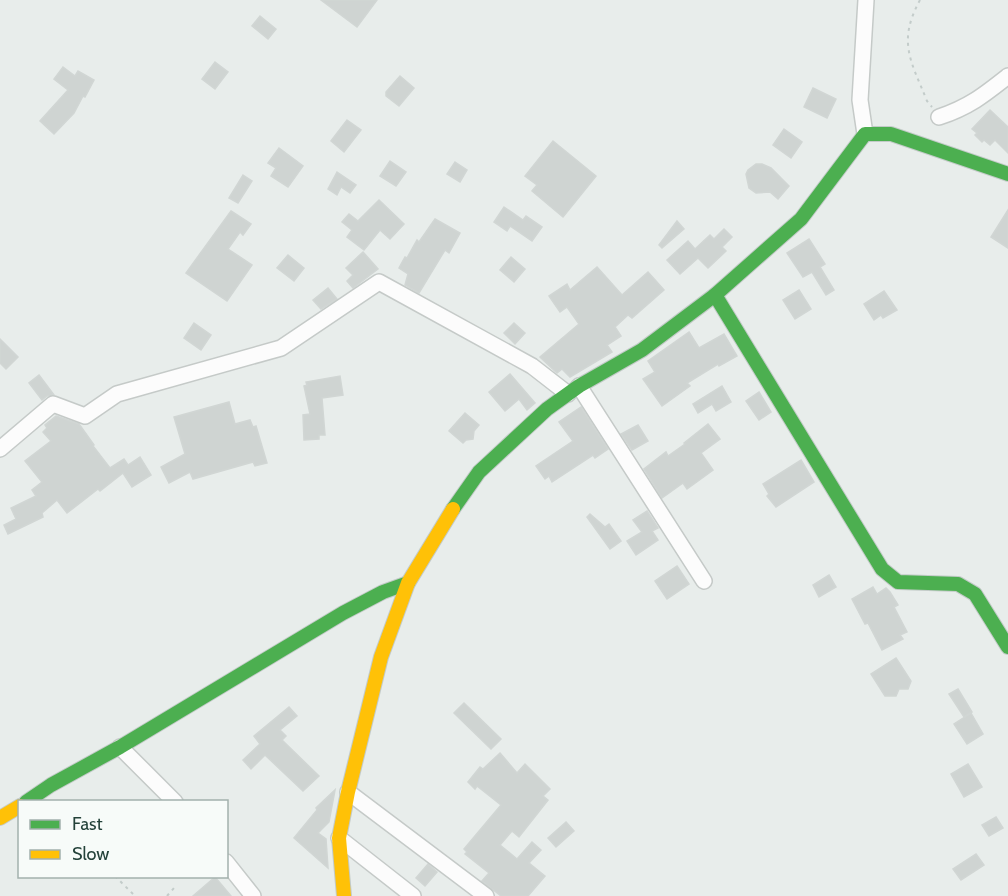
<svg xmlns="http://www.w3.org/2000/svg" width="1008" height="896" viewBox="0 0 1008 896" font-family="Cabin,sans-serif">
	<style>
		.building { fill: #cfd4d2; stroke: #d1d6d4; stroke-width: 1.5 }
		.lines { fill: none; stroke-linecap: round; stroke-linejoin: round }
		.street-casing { stroke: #c5cac8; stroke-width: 18 }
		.fast-casing { stroke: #c3cbc8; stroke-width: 16 }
		.slow-casing { stroke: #c3cbc8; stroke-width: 16 }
		.path { stroke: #c3ccca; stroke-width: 2; stroke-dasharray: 3 4.5; stroke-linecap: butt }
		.street { stroke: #fcfcfc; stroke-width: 15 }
		.fast { stroke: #4caf50; stroke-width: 14 }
		.slow { stroke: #ffc107; stroke-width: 14 }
	</style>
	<rect width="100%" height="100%" fill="#e8edeb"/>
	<g class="building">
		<path d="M321,0H377L357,27Z"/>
		<path d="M260,16L276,29L268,39L252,26Z"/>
		<path d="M215,62L228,72L215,89L202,79Z"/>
		<path d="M63,67L75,76L78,71L94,80L85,97L83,96L74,113L54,134L40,121L68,90L54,79Z"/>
		<path d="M400,76L414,88L399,106L386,96V92Z"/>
		<path d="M813,88L836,99L827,118L804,107Z"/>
		<path d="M990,110L1008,127V153L995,140L990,145L984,140L982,142L975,135L977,133L972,129Z"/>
		<path d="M347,120L361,130L344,152L331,141Z"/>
		<path d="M784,129L802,142L791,158L773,145Z"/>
		<path d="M553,141L596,176L563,217L532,191L537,185L525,176Z"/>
		<path d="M279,148L303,166L288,187L271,176L276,168L268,163Z"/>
		<path d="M390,161L406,172L396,186L380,176Z"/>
		<path d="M455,162L467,170L460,182L447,174Z"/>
		<path d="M756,164H762L771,168L789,186L778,199L770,192L756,193L749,188L746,174L748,170Z"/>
		<path d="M337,172L356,185L350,193L341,187L337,195L328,189Z"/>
		<path d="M243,175L252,181L238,203L229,198Z"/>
		<path d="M379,200L404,224L390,239L380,230L364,250L347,237L352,230L342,222L349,214L358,221Z"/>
		<path d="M504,207L523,220L526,216L542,227L532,241L510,226L507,231L494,222Z"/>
		<path d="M1008,210V248L991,237Z"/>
		<path d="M231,211L251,224L243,235L240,232L228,249L252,265L227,301L186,273Z"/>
		<path d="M435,219L460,233L449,253L445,250L419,293L405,285L408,274L399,268L405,257L407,258L417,240L419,242Z"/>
		<path d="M677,221L684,229L662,248L659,245Z"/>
		<path d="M724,229L732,237L722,247L726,251L708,268L698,258L680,274L667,260L688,241L695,249L710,235L714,239Z"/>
		<path d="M809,239L825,264L820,267L834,290L826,295L812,272L803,277L787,253Z"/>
		<path d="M363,252L378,269L353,288L347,281L353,275L346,268Z"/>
		<path d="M288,255L304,268L294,281L277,268Z"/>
		<path d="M511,257L525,269L514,282L500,270Z"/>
		<path d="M597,267L622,295L648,272L664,290L632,318L628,315L615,327L621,336L607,345L612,352L570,377L562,369L557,373L540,357L579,324L567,307L560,312L549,296L567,284L570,290Z"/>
		<path d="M328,288L337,299L321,309L313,300Z"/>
		<path d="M799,290L811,309L795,319L783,300Z"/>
		<path d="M884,291L897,310L883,318L881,315L874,320L864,304Z"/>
		<path d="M194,323L211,335L201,350L184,338Z"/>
		<path d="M514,323L525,333L515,344L504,333Z"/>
		<path d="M689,332L699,348L724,334L737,356L719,366L718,364L687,383L690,386L662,406L643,379L655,372L648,361Z"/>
		<path d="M0,339L18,357L6,369L0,363Z"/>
		<path d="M510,374L535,403L527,410L519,399L505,411L489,392Z"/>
		<path d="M39,375L54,395L47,396L42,400L29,383Z"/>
		<path d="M340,376L343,395L322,398L325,435H319V439L304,440L303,415L310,414L304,386L307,385L306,382Z"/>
		<path d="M722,386L731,402L716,411L712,404L698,413L693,404Z"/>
		<path d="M759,392L771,412L759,420L746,401Z"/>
		<path d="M229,402L235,424L250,420L253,427L256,426L267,463L255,466L253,462L193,479L190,472L169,483L161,467L185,454L174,417Z"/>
		<path d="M581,407L608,449L595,458L593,455L552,482L549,476L545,479L536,466L573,441L559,422Z"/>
		<path d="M465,413L479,425L474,431L473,439L466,440L463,443L449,431Z"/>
		<path d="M56,416L79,424L94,445L93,446L110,468L124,459L128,465L140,457L151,475L132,487L123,473L100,491L98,489L67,513L57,500L42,513L43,517L8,534L4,525L16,519L11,508L36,496L32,490L42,482L25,461L51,441L43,432L47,428L45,425Z"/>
		<path d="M708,424L720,439L701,453L713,470L687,489L683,483L662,498L644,469L666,452L668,456L685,444L684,443Z"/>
		<path d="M638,425L648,441L632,450L621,434Z"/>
		<path d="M801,460L814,482L776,507L767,496L769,494L763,484Z"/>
		<path d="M647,511L658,528L652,531L658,540L636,555L627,541L642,532L633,520Z"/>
		<path d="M590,514L605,527L609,524L621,541L610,549L587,517Z"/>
		<path d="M677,566L689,584L667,599L655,581Z"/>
		<path d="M829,575L836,587L819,597L813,585Z"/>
		<path d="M873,587L877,594L886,588L890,592L898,605L894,607L907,632L900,635L903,639L882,650L868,623L865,624L852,599Z"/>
		<path d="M896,658L911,681L908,689H899L896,696H885L871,674Z"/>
		<path d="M958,689L972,712L964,717L949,694Z"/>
		<path d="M464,703L501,739L491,749L454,713Z"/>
		<path d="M289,707L297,716L280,730L286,736L282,740L319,776L303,791L265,755L251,769L243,760L260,744L254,736Z"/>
		<path d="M971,713L983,734L967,744L954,724Z"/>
		<path d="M500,753L517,773L525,764L550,789L543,796L548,800L519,837L512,831L500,845L517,859L532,842L541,850L529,863L545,876L528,896H501L482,881L489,873L465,854L467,852L464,849L501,805L477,786L475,789L468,782L480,767L483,769Z"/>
		<path d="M968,764L982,787L964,797L951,774Z"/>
		<path d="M335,790L329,822L318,833L326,839L328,868L294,838L317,810L316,808Z"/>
		<path d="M996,817L1003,828L989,836L982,825Z"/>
		<path d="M566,822L574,831L556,847L548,838Z"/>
		<path d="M976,854L984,865L961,880L953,869Z"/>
		<path d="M428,864L437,872L425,886L416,878Z"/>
		<path d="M215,877L231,896H193Z"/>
	</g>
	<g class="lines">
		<g class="street-casing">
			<g id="street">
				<path d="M939,117C969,107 984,95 1008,76"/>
				<path d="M865,134L860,100L866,0"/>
				<path d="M579,386L704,581"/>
				<path d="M0,449L53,404L85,416L117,394L281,348L379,282L532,366L568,394"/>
				<path d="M120,747L175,802"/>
				<path d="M348,792L486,896"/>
				<path d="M339,838L413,896"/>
				<path d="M226,862L253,896"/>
			</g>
		</g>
		<g class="fast-casing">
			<g id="fast">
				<path d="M715,295L882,569L898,582L958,584L975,594L1008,647"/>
				<path d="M453,509L479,472L547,409L579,386L642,350L715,295L801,219L865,134H891L1008,174"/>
				<path d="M26,802L51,785L120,747L343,613L383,592L408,583"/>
			</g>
		</g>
		<g class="slow-casing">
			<g id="slow">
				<path d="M0,818L20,806"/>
				<path d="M344,896L339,838L348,792L381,657L408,583L453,509"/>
			</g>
		</g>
		<g class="path">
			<path d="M920,0C897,42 911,61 927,101L932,107"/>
			<path d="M115,876L135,896"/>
			<path d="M167,896L174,888"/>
		</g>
		<use href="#street" class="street"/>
		<use href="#fast" class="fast"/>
		<use href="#slow" class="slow"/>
	</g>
	<rect x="18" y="800" width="210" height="78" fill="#f7fbf9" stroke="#a3b1ad" stroke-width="1.5"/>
	<rect x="30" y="820" width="30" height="9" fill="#4caf50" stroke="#a3b1ad" stroke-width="1.5"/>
	<text x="72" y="830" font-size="18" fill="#24423a">Fast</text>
	<rect x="30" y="850" width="30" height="9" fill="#ffc107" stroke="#a3b1ad" stroke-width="1.5"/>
	<text x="72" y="860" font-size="18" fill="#24423a">Slow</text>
</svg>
